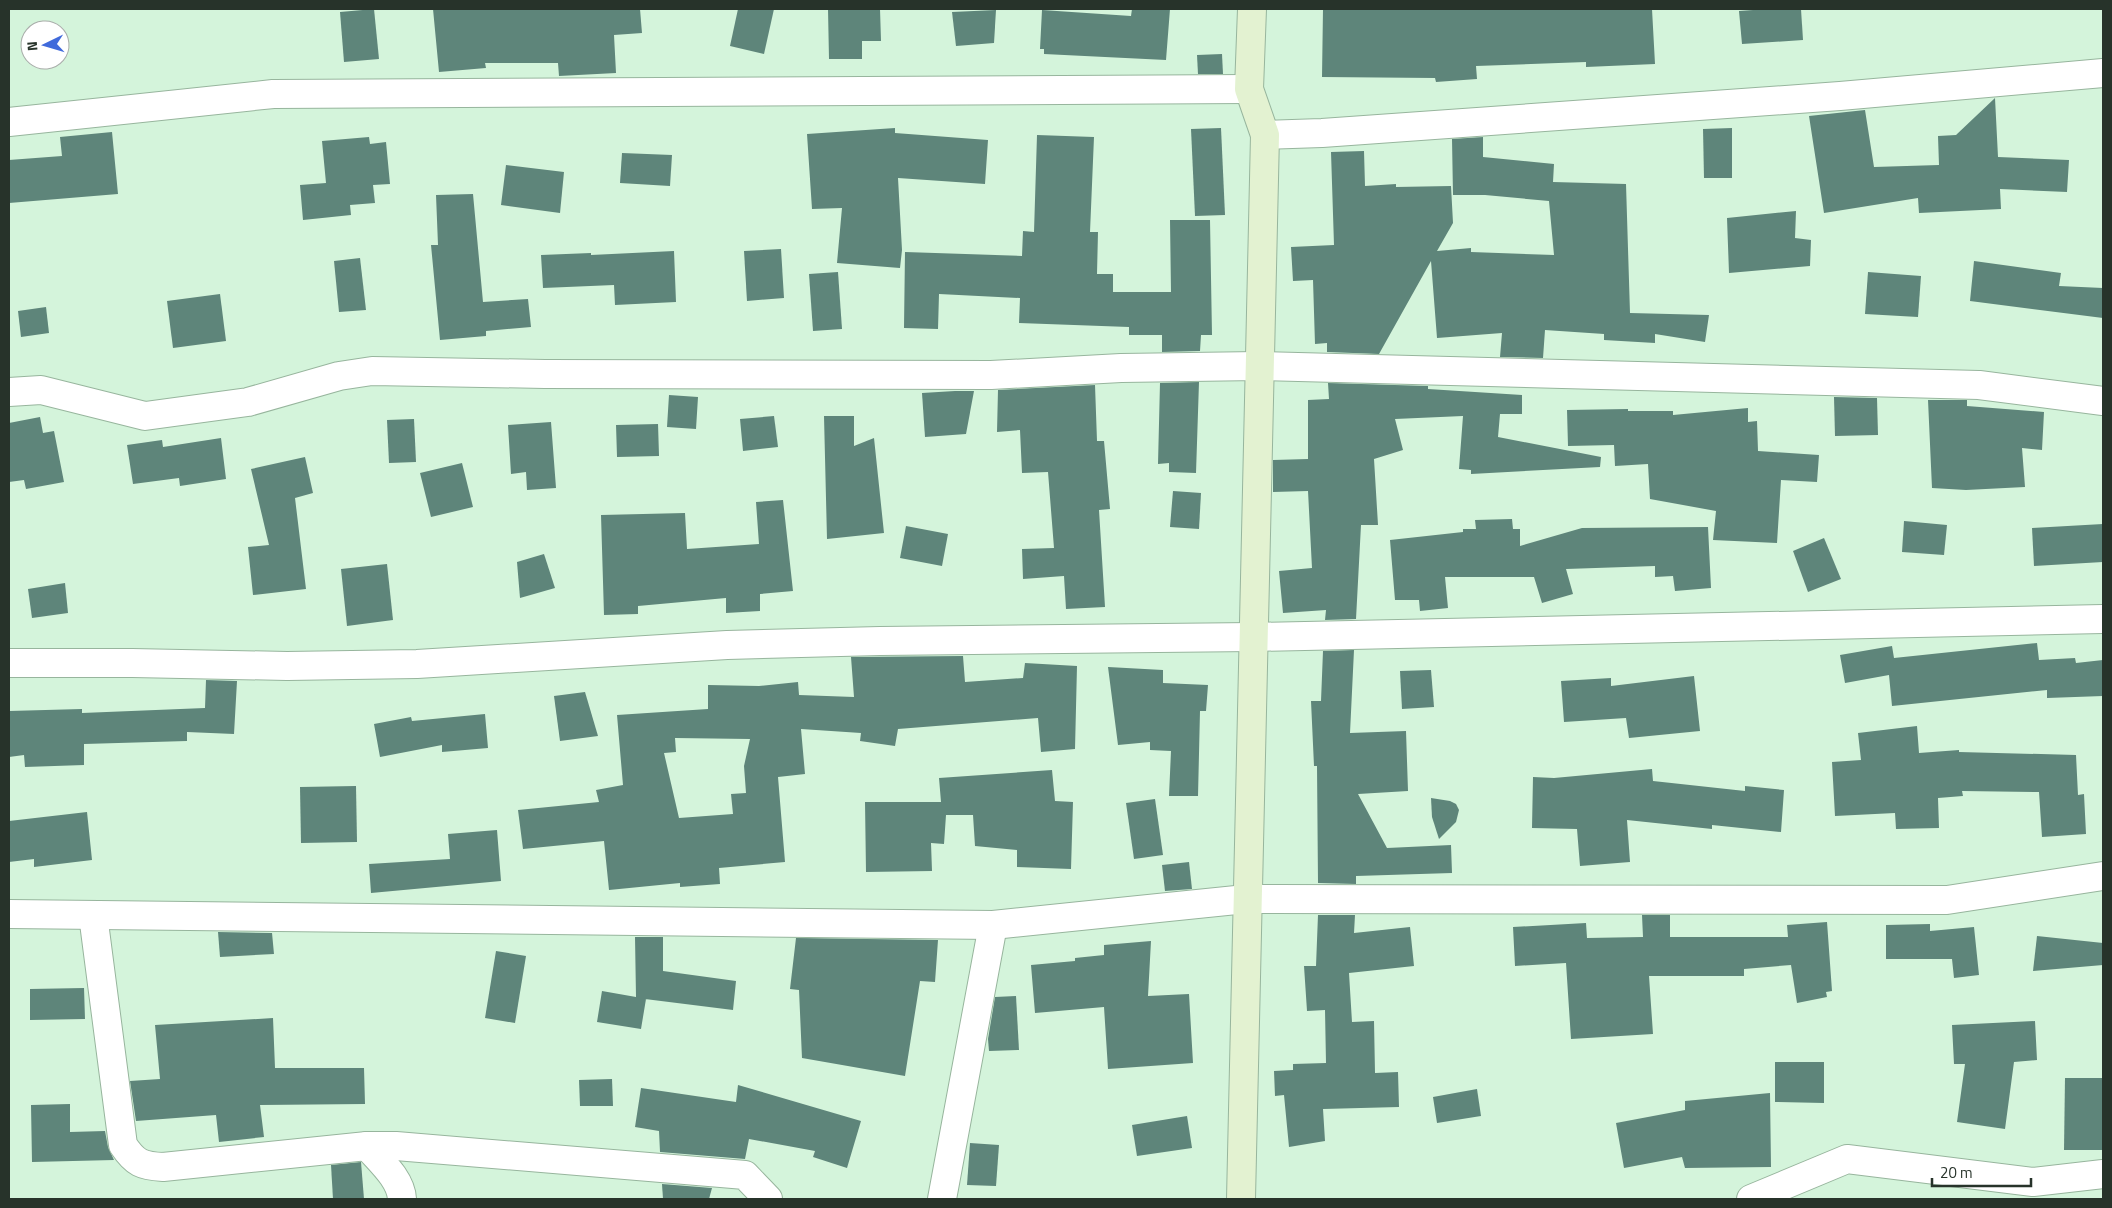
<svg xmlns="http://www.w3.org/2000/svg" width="2112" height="1208" viewBox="0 0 2112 1208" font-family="'Titillium Web',sans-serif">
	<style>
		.building { fill: #5e857a; fill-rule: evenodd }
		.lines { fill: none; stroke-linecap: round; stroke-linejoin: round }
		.street-casing { stroke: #97b59d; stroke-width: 30 }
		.secondary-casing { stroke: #97b59d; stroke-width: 30 }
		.street { stroke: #fff; stroke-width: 28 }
		.secondary { stroke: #e3f2d1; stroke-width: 28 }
	</style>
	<rect width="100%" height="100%" fill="#d4f4db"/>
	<g class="building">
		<path d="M374,9L379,59L344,62L340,12Z"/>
		<path d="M433,9H640L642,33L614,35L616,73L559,76L558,63H485L486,68L439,72Z"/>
		<path d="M738,9H774L764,54L730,46Z"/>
		<path d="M828,9H880L881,41H862V59H829Z"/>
		<path d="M1132,9H1170L1166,60L1044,54V49H1040L1042,10L1131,16Z"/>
		<path d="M1323,9H1652L1655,64L1586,67V62L1476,66L1477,79L1436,82L1435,78L1322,77Z"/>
		<path d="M1767,9H1801L1803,40L1742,44L1739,11Z"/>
		<path d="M996,10L994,43L956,46L952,12Z"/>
		<path d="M1222,54L1223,74H1198L1197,55Z"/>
		<path d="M1995,98L1998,157L2069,160L2067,192L2000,189L2001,209L1919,213L1918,198L1824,213L1809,116L1865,110L1874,167L1939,165L1938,136L1956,135Z"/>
		<path d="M895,128V133L988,140L985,184L898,178L902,250L900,268L837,263L842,208L812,209L807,134Z"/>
		<path d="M1221,128L1225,215L1195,216L1191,129Z"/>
		<path d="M1732,128V178H1704L1703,129Z"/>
		<path d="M112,132L118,194L9,203V160L62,156L60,137Z"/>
		<path d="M1037,135L1094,137L1090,232H1098L1097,274H1113V292H1171L1170,220H1210L1212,335H1201L1200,351L1162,352V335H1129V327L1019,323L1020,298L939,294L938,329L904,328L905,252L1022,256L1023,231L1034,232Z"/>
		<path d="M369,137L370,144L386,142L390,184L373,185L375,203L350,205L351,215L303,220L300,185L326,183L322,141Z"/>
		<path d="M1483,137V157L1554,164L1553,182L1626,184L1630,313L1709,315L1705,342L1655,334V343L1604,340V334L1545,330L1543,358L1500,357L1502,333L1437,338L1431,261L1379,354L1327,352V343L1315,344L1313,280L1293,281L1291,247L1334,245L1331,152L1364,151L1365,186L1396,184V187L1451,186L1453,223L1437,251L1471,248V252L1554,255L1549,201L1485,195H1453L1452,139Z"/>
		<path d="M622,153L672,155L670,186L620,183Z"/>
		<path d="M506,165L564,172L560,213L501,205Z"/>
		<path d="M473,194L483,302L528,299L531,327L486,331V336L440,340L431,245H438L436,195Z"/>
		<path d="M1796,211L1795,238L1811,240L1810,266L1729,273L1727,218Z"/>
		<path d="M781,249L784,298L747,301L744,251Z"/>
		<path d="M674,251L676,302L615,305L614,285L543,288L541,255L591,253V255Z"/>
		<path d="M360,258L366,310L339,312L334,261Z"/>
		<path d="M1974,261L2061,273L2059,286L2103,288V318L1970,301Z"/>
		<path d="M838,272L842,329L813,331L809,274Z"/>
		<path d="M1868,272L1921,276L1918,317L1865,314Z"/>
		<path d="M220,294L226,341L173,348L167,301Z"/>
		<path d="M46,307L49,333L21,337L18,311Z"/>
		<path d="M1199,382L1196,473L1169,472V463L1158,464L1160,383Z"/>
		<path d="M1328,383L1428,386V389L1522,395V414H1500L1498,437L1601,457L1600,467L1471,474V470L1459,469L1463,416L1395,419L1403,450L1374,459L1378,525H1361L1356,619L1325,620L1326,610L1283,613L1279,571L1312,568L1308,491L1273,492V460L1308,459V400L1329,399Z"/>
		<path d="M1095,385L1097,441H1104L1110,509L1099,510L1105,607L1066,609L1064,576L1023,579L1022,549L1054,548L1048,472L1022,473L1020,430L997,432L998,390Z"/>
		<path d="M955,391H974L966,434L925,437L922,393Z"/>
		<path d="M669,395L698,397L696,429L667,427Z"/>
		<path d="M1834,397L1877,398L1878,435L1835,436Z"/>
		<path d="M1928,400H1967V406L2044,412L2042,450L2022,448L2025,487L1966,490L1932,488Z"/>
		<path d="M1748,408V422L1757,421L1758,451L1819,455L1817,482L1781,480L1777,543L1713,540L1716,511L1650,499L1648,464L1615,466L1614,445L1568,446L1567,410L1628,409V411H1673V415Z"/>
		<path d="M774,416L778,447L743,451L740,419Z"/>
		<path d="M824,416H854V446L874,438L884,533L827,539Z"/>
		<path d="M40,417L43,433L54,431L64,482L26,489L24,480L9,482V423Z"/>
		<path d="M414,419L416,462L389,463L387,420Z"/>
		<path d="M551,422L556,488L527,490L526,472L511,474L508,425Z"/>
		<path d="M658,424L659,456L617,457L616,425Z"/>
		<path d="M221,438L226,479L180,486L179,478L133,484L127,445L162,440L163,447Z"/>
		<path d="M305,457L313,493L295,498L306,589L253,595L248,547L269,545L251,469Z"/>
		<path d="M462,463L473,507L431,517L420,473Z"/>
		<path d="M1173,491L1201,493L1199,529L1170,527Z"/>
		<path d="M783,500L793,591L760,594V611L726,613V598L638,606V614L604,615L601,515L685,513L687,549L759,544L756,502Z"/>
		<path d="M1512,519L1513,529H1520V546L1582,528L1708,527L1711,588L1675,591L1673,576L1655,577V566L1566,569L1573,594L1542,603L1534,577H1445L1448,608L1420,611L1419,600H1395L1390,540L1463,532V529H1476L1475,520Z"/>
		<path d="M1904,521L1947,525L1944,555L1902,552Z"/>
		<path d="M2103,524V562L2034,566L2032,528Z"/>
		<path d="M906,526L948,534L942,566L900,558Z"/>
		<path d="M1824,538L1841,579L1808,592L1793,551Z"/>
		<path d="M544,554L555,588L520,598L517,562Z"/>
		<path d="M387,564L393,620L347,626L341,569Z"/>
		<path d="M65,583L68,613L32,618L28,589Z"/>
		<path d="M2037,643L2039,660L2075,658L2076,663L2103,660V696L2047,698V690L1892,706L1889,675L1845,683L1840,655L1892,646L1894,658Z"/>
		<path d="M1354,650L1350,733L1406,731L1408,791L1358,794L1387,848L1451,845L1452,873L1356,876V884L1318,883L1317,766H1314L1311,701H1321L1323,651Z"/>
		<path d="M963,656L965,682L1023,678L1025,663L1077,666L1075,749L1041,752L1038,718L898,729L895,746L860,741L861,733L801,729L805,774L778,777L785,862L719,868L720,884L680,887V883L609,890L604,841L523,849L518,810L599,802L596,790L623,785L617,715L708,709V685L759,686L798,682L799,695L854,697L851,657ZM675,738L750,739L744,766L746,793L731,794L733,814L679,818L664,753L676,752Z"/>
		<path d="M1108,667L1163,670V683L1208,685L1206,711H1200L1198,796H1169L1171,751L1150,750V742L1118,745Z"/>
		<path d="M1431,670L1434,707L1402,709L1400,671Z"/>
		<path d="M1694,676L1700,731L1629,738L1626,718L1564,722L1561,681L1611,678V686Z"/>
		<path d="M206,680L237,681L234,734L187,732V741L84,744V765L25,767L24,755L9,757V711L82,709V713L205,708Z"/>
		<path d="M585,692L598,736L560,741L554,696Z"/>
		<path d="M485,714L488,748L442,752V745L380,757L374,724L411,717L412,721Z"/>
		<path d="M1917,726L1919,753L1959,750V752L2076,755L2078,795L2084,794L2086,834L2042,837L2039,792L1962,791L1963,796L1938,798L1939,828L1896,829L1895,813L1835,816L1832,762L1861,760L1858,733Z"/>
		<path d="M1652,769L1653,781L1745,791V786L1784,790L1781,832L1712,825V829L1627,820L1630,862L1580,866L1577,829L1532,828L1533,777L1554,778Z"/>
		<path d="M1052,770L1055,801L1073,802L1071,869L1017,867V850L975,846L973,815H946L944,844L931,843L932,871L866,872L865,802H941L939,778Z"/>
		<path d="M356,786L357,842L301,843L300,787Z"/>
		<path d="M1431,798L1450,801L1456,804L1459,810L1456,822L1439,839L1432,817Z"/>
		<path d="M1155,799L1163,855L1134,859L1126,803Z"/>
		<path d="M87,812L92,860L34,867V859L9,862V821Z"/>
		<path d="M497,830L501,881L371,893L369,864L450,859L448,834Z"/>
		<path d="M1189,862L1192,889L1165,891L1162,865Z"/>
		<path d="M1318,915H1355L1354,933L1410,927L1414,966L1349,973L1352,1022L1374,1021L1375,1073L1398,1072L1399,1107L1323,1109L1325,1141L1289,1147L1284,1095L1275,1096L1274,1071L1293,1070V1064L1326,1063L1325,1010L1307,1011L1304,966H1316Z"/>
		<path d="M1642,915H1670V937H1788L1787,925L1827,922L1832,991L1826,992L1827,997L1797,1003L1791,965L1744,969V976H1649L1653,1034L1571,1039L1566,963L1515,966L1513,927L1586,923L1587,938L1643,937Z"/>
		<path d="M1930,924V931L1974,927L1979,975L1954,978L1952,959H1886V925Z"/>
		<path d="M218,932L272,933L274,954L220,957Z"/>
		<path d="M2037,936L2103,943V965L2033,971Z"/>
		<path d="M635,937H663V971L736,981L733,1010L645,999H646L641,1029L597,1022L602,991L636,997Z"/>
		<path d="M796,938L938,940L935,982L920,981L905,1076L802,1058L799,990L790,989Z"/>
		<path d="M1151,941L1148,996L1189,994L1193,1063L1108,1069L1104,1007L1035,1013L1031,965L1075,961V958L1104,955V945Z"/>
		<path d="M496,951L526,956L515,1023L485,1018Z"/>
		<path d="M84,988L85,1019L30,1020V989Z"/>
		<path d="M1016,996L1019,1050L989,1051L988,1039L995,997Z"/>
		<path d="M273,1018L275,1068H364L365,1104L260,1105L264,1137L219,1142L216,1115L136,1121L130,1081L160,1079L155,1025Z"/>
		<path d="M2035,1021L2037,1060L2014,1062L2005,1129L1957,1122L1965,1064H1954L1952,1025Z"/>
		<path d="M1775,1062H1824V1103L1775,1102Z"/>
		<path d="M2065,1078H2103V1150H2064Z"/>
		<path d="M612,1079L613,1106H580L579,1080Z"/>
		<path d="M738,1085L861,1121L847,1168L813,1157L815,1151L749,1139L745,1159L660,1152L659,1131L635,1127L641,1088L736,1102Z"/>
		<path d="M1477,1089L1481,1116L1437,1123L1433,1097Z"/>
		<path d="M1770,1093L1771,1167L1685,1168L1682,1157L1624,1168L1616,1123L1685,1110V1101Z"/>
		<path d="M70,1104V1132L105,1131L108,1147L114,1160L32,1162L31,1105Z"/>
		<path d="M1187,1116L1192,1148L1137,1156L1132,1125Z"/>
		<path d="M970,1143L999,1145L996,1186L967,1185Z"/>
		<path d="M361,1162L364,1199H333L331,1165Z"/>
		<path d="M662,1184L712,1188L709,1199H663Z"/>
	</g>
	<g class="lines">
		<g class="street-casing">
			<g id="street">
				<path d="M9,122L273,94L1249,89"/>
				<path d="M1265,135L1322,133L1840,96L2103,73"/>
				<path d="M9,392L41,390L145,416L248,402L339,376L372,371L545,374L991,375L1121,368L1258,366L1979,385L2103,401"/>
				<path d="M9,663H132L287,666L417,664L727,645L880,641L1253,637L2103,619"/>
				<path d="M9,914L993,925L1246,899L1947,900L2103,876"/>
				<path d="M93,915L123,1145C135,1163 142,1166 163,1167L367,1146H396L745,1175L768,1199"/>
				<path d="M367,1146C380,1161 401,1179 402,1199"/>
				<path d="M942,1199L993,925"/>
				<path d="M1751,1199L1847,1159L2033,1182L2103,1174"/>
			</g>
		</g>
		<g class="secondary-casing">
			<path id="secondary" d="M1241,1199L1265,135L1249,89L1252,9"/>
		</g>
		<use href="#street" class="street"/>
		<use href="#secondary" class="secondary"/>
	</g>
	<rect width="2112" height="1208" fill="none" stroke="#27332a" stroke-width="20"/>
	<g transform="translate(45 45) rotate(265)"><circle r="24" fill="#ffffff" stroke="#a9adaa"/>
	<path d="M0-4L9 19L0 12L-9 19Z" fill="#406adb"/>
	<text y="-8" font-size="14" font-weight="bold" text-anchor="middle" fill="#27332a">N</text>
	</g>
	<path d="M1932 1178v8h99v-8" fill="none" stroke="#27332a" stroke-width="2.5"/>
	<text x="1940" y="1178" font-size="15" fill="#27332a" stroke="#ffffff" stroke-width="4" paint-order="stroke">20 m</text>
</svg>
